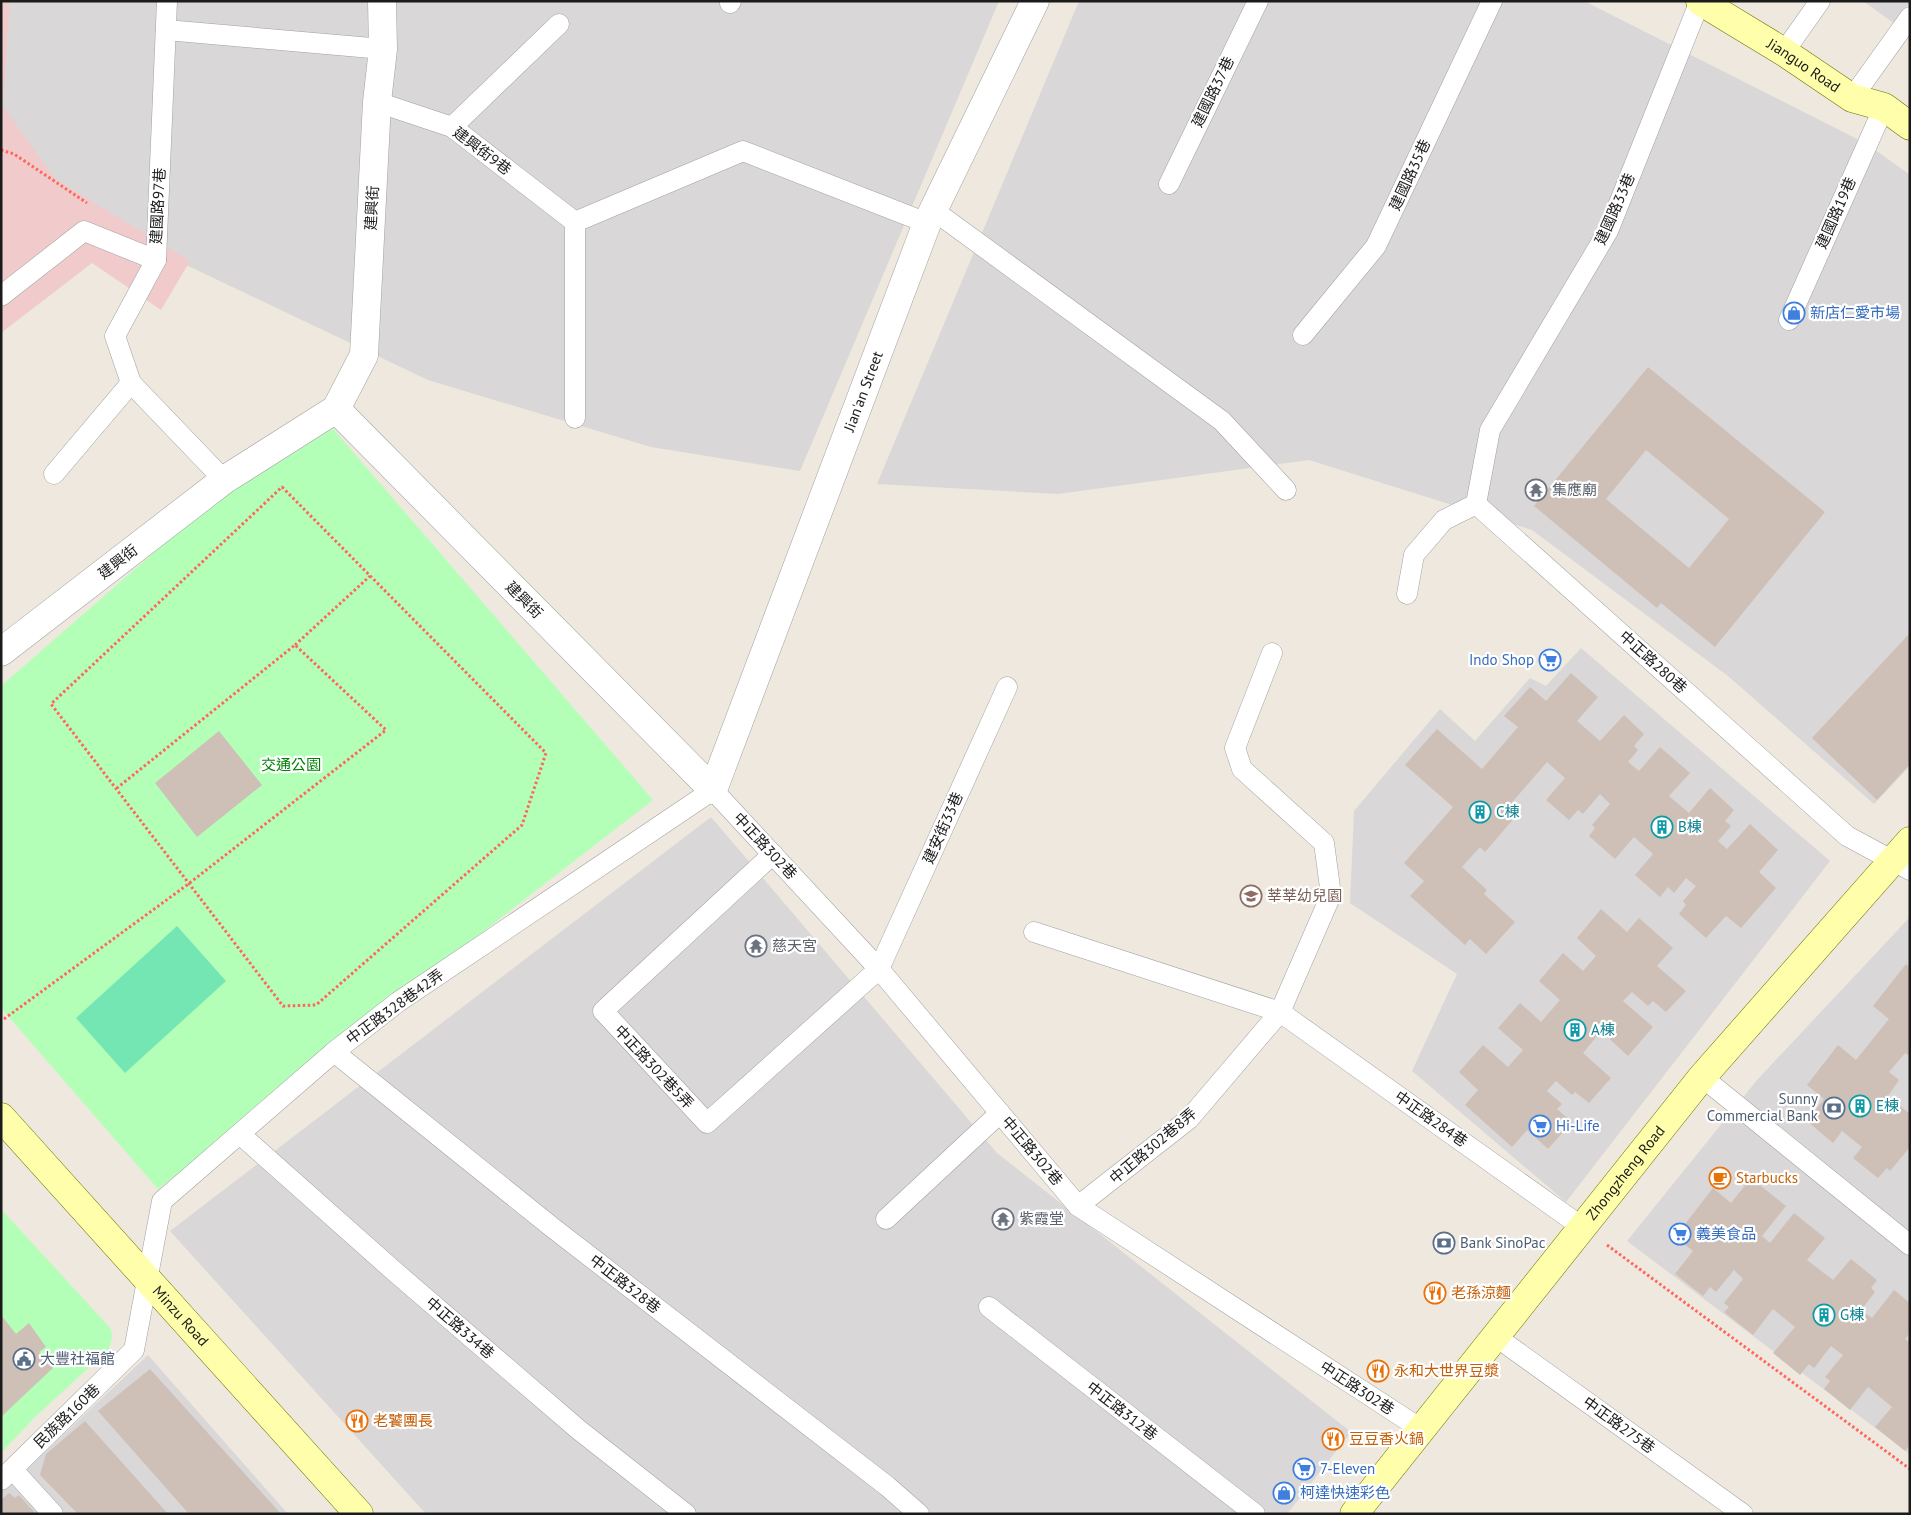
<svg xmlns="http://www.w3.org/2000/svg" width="1911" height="1515" viewBox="0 0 1911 1515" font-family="'PT Sans','Noto Sans TC',sans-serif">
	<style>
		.residential { fill: #d9d7d7 }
		.commercial { fill: #f1cbcb }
		.park { fill: #b4ffb7 }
		.pitch { fill: #73e6b4 }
		.building { fill: #cec0b7; fill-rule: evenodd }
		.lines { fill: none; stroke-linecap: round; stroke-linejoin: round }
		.lane-casing { stroke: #a2a2a2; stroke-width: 21 }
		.street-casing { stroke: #a2a2a2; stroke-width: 29 }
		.secondary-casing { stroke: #6c7300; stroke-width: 29 }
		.path { stroke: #ff675e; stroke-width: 3; stroke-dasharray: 2.5 2.5; stroke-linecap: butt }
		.lane { stroke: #fff; stroke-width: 20 }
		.street { stroke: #fff; stroke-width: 28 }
		.secondary { stroke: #ffffab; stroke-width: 28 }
		.labels { text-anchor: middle; stroke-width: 4.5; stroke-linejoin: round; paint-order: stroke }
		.street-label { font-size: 15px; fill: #1b1b1b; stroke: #fff }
		.shop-label { font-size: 15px; fill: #366cbe; stroke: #fff; text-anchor: start }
		.worship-label { font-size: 15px; fill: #5b616d; stroke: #fff; text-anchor: start }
		.park-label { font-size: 15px; fill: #008105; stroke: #fff }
		.culture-label { font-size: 15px; fill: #0d838f; stroke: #fff; text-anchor: start }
		.education-label { font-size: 15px; fill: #785e54; stroke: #fff; text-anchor: start }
		.service-label { font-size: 15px; fill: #4e5e75; stroke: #fff; text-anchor: start }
		.food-label { font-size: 15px; fill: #c56008; stroke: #fff; text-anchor: start }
	</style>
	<rect width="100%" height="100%" fill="#eee8de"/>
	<g class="residential">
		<path d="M4,1H999L800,471L651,447L428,380L182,263L1,155Z"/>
		<path d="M1079,1H1584L1867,144L1910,175V766L1874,804L1728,676L1532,530L1309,460L1058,494L877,484Z"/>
		<path d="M1863,1H1910L1895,24Z"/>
		<path d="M1581,648L1830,861L1566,1202L1412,1071L1457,974L1350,903L1354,811L1440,709L1475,741L1530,678L1546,686Z"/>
		<path d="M711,817L997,1153L1351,1432L1287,1514H426L170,1231Z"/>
		<path d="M1910,917V1454L1627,1241L1757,1080Z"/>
		<path d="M148,1355L288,1514H1V1493Z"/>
	</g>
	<path class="commercial" d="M1,1H10L3,106L55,179L190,261L161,310L92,263L1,333Z"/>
	<g class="park">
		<path d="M328,423L653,800L334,1047L158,1189L1,1008V686L252,467Z"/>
		<path d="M1,1209L111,1329L112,1338L109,1349L36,1416L1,1453Z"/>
	</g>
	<path class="pitch" d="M177,926L226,981L125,1073L76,1018Z"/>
	<g class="building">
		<path d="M1648,367L1825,512L1715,647L1661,603L1657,608L1534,506ZM1646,450L1729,519L1689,568L1606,499Z"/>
		<path d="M1910,633V764L1877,800L1812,738Z"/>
		<path d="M1571,673L1598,697L1577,721L1600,741L1624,715L1644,734L1634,746L1638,750L1628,762L1639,771L1660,747L1690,773L1669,796L1689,813L1710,788L1734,810L1725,821L1731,826L1718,841L1727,849L1750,824L1778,850L1759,872L1776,888L1741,928L1726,916L1706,938L1679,914L1686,905L1683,901L1696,886L1686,878L1674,893L1668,887L1660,897L1635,875L1653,854L1634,837L1615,859L1589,836L1595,828L1592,825L1610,804L1600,794L1583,814L1578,810L1569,820L1546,800L1565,778L1547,762L1507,808L1516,816L1485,852L1480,847L1462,867L1487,890L1484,894L1515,922L1486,954L1470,939L1465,945L1410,896L1424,881L1404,863L1453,807L1405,765L1437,729L1482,769L1518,727L1504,716L1530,687L1546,701Z"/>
		<path d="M219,731L262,785L197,837L155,783Z"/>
		<path d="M1601,909L1627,932L1639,918L1673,948L1657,966L1686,991L1666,1012L1653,1001L1648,1006L1632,992L1623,1001L1653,1027L1628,1056L1601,1031L1583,1053L1611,1078L1589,1103L1575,1092L1572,1095L1556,1081L1547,1091L1562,1104L1557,1109L1572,1122L1548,1149L1527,1130L1512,1147L1465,1105L1478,1090L1459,1072L1483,1045L1508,1067L1523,1050L1498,1028L1520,1003L1541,1022L1560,1000L1539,981L1563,953L1583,971L1596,956L1577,938Z"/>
		<path d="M1906,964L1910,968V1053L1908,1055L1905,1053L1889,1072L1899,1080L1888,1096L1910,1114V1147L1890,1171L1887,1168L1878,1178L1853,1158L1862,1147L1842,1131L1833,1143L1807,1121L1824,1099L1807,1085L1838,1045L1856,1060L1889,1019L1873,1006Z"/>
		<path d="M1751,1178L1786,1206L1762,1236L1770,1243L1794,1213L1825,1238L1807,1260L1833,1280L1851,1259L1877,1280L1871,1288L1875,1292L1861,1310L1872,1318L1894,1290L1910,1303V1333L1905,1339L1910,1343V1445L1905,1451L1875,1427L1892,1407L1868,1387L1850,1410L1824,1389L1830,1381L1825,1377L1843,1355L1831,1346L1814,1368L1809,1364L1800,1375L1773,1353L1795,1327L1773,1309L1753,1335L1724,1312L1729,1307L1724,1303L1743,1279L1734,1270L1716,1292L1710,1287L1703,1296L1675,1274L1693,1251L1675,1237L1713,1188L1731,1203Z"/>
		<path d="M1,1315L16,1334L29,1323L46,1347L39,1352L55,1366L1,1417Z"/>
		<path d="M150,1369L281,1514H189L98,1411Z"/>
		<path d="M85,1421L168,1514H78L40,1475L46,1454Z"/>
		<path d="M9,1493L15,1498L19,1495L36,1514H1V1500Z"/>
	</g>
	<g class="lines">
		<g class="lane-casing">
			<g id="lane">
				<path d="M167,1L156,260L115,336L131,383L224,480"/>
				<path d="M1700,1L1608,231L1490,430L1476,504L1847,836L1910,870"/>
				<path d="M730,3L731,1"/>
				<path d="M166,30L383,49"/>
				<path d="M1784,52L1820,1"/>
				<path d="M1852,98L1910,17"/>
				<path d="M377,102L452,127L575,222V418"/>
				<path d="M452,127L559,24"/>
				<path d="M1169,184L1258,1"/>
				<path d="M933,210L1222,421L1286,490"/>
				<path d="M575,222L743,151L927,223"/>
				<path d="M1,296L84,231L156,260"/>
				<path d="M1789,320L1884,107"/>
				<path d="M1303,335L1376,246L1492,1"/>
				<path d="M54,474L131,383"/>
				<path d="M1407,594L1414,555L1444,520L1476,504"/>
				<path d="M773,854L603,1011L707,1123L879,969L1007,687"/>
				<path d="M1034,932L1280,1012L1582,1227"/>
				<path d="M334,1052L553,1228L887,1486L919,1514"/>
				<path d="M1702,1077L1910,1245"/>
				<path d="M241,1135L394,1271L579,1430L686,1514"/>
				<path d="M1078,1206L1189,1119L1280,1012L1331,895L1324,843L1242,769L1235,748L1272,653"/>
				<path d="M886,1219L1000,1113"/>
				<path d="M989,1307L1255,1514"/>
				<path d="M1495,1336L1743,1514"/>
				<path d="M13,1470L53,1514"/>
				<path d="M1,1480L134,1350L162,1201L334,1052L398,1002L713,790L879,969L1078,1206L1421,1429"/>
			</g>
		</g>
		<g class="street-casing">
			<g id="street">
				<path id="s1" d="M336,409L713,790L927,223L1035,1"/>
				<path d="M1,652L224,480L336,409L364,355L377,102L383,49L382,1"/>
			</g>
		</g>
		<g class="secondary-casing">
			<g id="secondary">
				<path id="s2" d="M1700,1L1784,52L1852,98L1884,107L1910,126"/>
				<path id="s3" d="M1,1117L359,1514"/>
				<path id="s4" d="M1354,1514L1702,1077L1910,841"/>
			</g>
		</g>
		<g class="path">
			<path d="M1,150L14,154L87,203"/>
			<path d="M282,487L546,753L522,825L316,1005L283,1006L51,704Z"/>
			<path d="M295,645L370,576"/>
			<path d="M4,1019L187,885L386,730L295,645L117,788"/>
			<path d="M1607,1245L1910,1469"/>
		</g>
		<use href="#lane" class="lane"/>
		<use href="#street" class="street"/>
		<use href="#secondary" class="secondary"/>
	</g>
	<defs>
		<g id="shop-ring" transform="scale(1.125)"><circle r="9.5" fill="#fff" stroke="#3f7fe0" stroke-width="1.5"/><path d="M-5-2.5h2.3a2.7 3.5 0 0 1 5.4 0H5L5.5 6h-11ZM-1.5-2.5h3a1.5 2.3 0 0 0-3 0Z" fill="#3f7fe0"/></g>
		<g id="temple-ring" transform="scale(1.125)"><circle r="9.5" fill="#fff" stroke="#6b7280" stroke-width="1.5"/><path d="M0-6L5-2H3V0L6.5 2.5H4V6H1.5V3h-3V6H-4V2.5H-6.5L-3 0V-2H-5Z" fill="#6b7280"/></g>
		<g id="supermarket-ring" transform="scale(1.125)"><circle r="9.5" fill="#fff" stroke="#3f7fe0" stroke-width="1.5"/><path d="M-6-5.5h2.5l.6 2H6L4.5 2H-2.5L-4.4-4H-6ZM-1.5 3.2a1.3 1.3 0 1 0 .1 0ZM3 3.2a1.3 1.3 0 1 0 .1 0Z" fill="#3f7fe0"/></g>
		<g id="building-ring" transform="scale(1.125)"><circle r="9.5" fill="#fff" stroke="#0f9aa8" stroke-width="1.5"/><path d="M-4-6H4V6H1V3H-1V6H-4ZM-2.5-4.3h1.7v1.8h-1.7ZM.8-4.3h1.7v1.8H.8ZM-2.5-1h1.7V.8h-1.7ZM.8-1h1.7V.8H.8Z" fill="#0f9aa8"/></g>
		<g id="school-ring" transform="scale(1.125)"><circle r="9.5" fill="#fff" stroke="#8d6e63" stroke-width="1.5"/><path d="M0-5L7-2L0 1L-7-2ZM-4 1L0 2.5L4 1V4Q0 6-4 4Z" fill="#8d6e63"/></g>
		<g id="bank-ring" transform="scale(1.125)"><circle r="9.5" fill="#fff" stroke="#5c6f8a" stroke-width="1.5"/><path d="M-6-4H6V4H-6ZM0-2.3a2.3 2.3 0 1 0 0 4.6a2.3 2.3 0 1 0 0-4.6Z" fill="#5c6f8a"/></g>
		<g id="cafe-ring" transform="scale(1.125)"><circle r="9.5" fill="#fff" stroke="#e8710a" stroke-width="1.5"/><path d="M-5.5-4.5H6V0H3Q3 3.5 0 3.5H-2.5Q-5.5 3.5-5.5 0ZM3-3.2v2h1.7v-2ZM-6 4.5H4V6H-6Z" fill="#e8710a"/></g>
		<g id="restaurant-ring" transform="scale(1.125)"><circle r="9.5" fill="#fff" stroke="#e8710a" stroke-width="1.5"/><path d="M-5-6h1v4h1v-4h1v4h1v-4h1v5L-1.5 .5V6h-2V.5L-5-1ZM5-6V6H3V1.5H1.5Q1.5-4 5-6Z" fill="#e8710a"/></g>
		<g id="civic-ring" transform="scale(1.125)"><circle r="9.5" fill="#fff" stroke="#5c6f8a" stroke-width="1.5"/><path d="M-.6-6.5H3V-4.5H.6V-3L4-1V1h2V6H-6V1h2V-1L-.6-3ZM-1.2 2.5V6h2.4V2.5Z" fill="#5c6f8a"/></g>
	</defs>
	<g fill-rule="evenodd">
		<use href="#shop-ring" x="1794" y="313"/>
		<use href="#temple-ring" x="1536" y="490"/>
		<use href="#supermarket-ring" x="1550" y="660"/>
		<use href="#building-ring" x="1480" y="812"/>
		<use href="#building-ring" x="1662" y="827"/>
		<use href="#school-ring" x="1251" y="896"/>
		<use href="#temple-ring" x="756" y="946"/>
		<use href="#building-ring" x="1575" y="1030"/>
		<use href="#building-ring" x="1860" y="1106"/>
		<use href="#bank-ring" x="1834" y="1108"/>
		<use href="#supermarket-ring" x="1540" y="1126"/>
		<use href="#cafe-ring" x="1720" y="1178"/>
		<use href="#temple-ring" x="1003" y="1219"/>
		<use href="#supermarket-ring" x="1680" y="1234"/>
		<use href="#bank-ring" x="1444" y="1243"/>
		<use href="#restaurant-ring" x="1435" y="1293"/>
		<use href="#building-ring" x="1824" y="1315"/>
		<use href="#civic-ring" x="24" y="1359"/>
		<use href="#restaurant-ring" x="1378" y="1371"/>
		<use href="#restaurant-ring" x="357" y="1421"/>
		<use href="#restaurant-ring" x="1333" y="1439"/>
		<use href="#supermarket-ring" x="1304" y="1469"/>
		<use href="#shop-ring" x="1284" y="1493"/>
	</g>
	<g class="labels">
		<g class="street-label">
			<text dy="5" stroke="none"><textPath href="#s2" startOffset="122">Jianguo Road</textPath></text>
			<text transform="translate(1213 92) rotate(-64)" y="5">建國路37巷</text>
			<text transform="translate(482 151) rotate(37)" y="5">建興街9巷</text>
			<text transform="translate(1410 175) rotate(-65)" y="5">建國路35巷</text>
			<text transform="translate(158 206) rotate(-87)" y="5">建國路97巷</text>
			<text transform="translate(372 208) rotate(-87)" y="5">建興街</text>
			<text transform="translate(1615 209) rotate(-66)" y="5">建國路33巷</text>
			<text transform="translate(1836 213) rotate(-66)" y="5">建國路19巷</text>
			<text dy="5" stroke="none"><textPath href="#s1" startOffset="962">Jian'an Street</textPath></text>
			<text transform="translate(118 562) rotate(-38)" y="5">建興街</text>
			<text transform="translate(524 600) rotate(45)" y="5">建興街</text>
			<text transform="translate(1653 662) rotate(42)" y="5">中正路280巷</text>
			<text transform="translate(943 828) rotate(-66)" y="5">建安街33巷</text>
			<text transform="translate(765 846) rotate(47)" y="5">中正路302巷</text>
			<text transform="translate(395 1007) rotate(-36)" y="5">中正路328巷42弄</text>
			<text transform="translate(654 1067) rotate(47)" y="5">中正路302巷5弄</text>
			<text transform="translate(1431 1119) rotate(35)" y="5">中正路284巷</text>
			<text transform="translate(1153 1146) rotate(-40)" y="5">中正路302巷8弄</text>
			<text transform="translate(1032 1151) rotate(50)" y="5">中正路302巷</text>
			<text dy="5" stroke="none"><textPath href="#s4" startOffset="436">Zhongzheng Road</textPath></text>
			<text transform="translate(625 1284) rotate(38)" y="5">中正路328巷</text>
			<text dy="5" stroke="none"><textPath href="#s3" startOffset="268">Minzu Road</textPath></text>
			<text transform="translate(460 1328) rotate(41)" y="5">中正路334巷</text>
			<text transform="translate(1357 1388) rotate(33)" y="5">中正路302巷</text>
			<text transform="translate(1122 1411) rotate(38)" y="5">中正路312巷</text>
			<text transform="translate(67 1416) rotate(-44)" y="5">民族路160巷</text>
			<text transform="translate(1619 1425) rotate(36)" y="5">中正路275巷</text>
		</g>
		<g class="shop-label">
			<text x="1810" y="318">新店仁愛市場</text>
			<text x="1534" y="665" text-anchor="end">Indo Shop</text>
			<text x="1556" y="1131">Hi-Life</text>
			<text x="1696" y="1239">義美食品</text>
			<text x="1320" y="1474">7-Eleven</text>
			<text x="1300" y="1498">柯達快速彩色</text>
		</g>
		<g class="worship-label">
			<text x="1552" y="495">集應廟</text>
			<text x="772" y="951">慈天宮</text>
			<text x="1019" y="1224">紫霞堂</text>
		</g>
		<g class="park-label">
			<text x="291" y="770">交通公園</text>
		</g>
		<g class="culture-label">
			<text x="1496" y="817">C棟</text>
			<text x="1678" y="832">B棟</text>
			<text x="1591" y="1035">A棟</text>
			<text x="1876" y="1111">E棟</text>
			<text x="1840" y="1320">G棟</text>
		</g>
		<g class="education-label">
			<text x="1267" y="901">莘莘幼兒園</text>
		</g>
		<g class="service-label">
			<text x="1818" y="1104" text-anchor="end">Sunny<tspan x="1818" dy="17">Commercial Bank</tspan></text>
			<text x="1460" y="1248">Bank SinoPac</text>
			<text x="40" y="1364">大豐社福館</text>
		</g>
		<g class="food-label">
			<text x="1736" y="1183">Starbucks</text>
			<text x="1451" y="1298">老孫涼麵</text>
			<text x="1394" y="1376">永和大世界豆漿</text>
			<text x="373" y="1426">老饕團長</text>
			<text x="1349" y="1444">豆豆香火鍋</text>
		</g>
	</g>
	<rect width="1911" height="1515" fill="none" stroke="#1b1b1b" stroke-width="5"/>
</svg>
